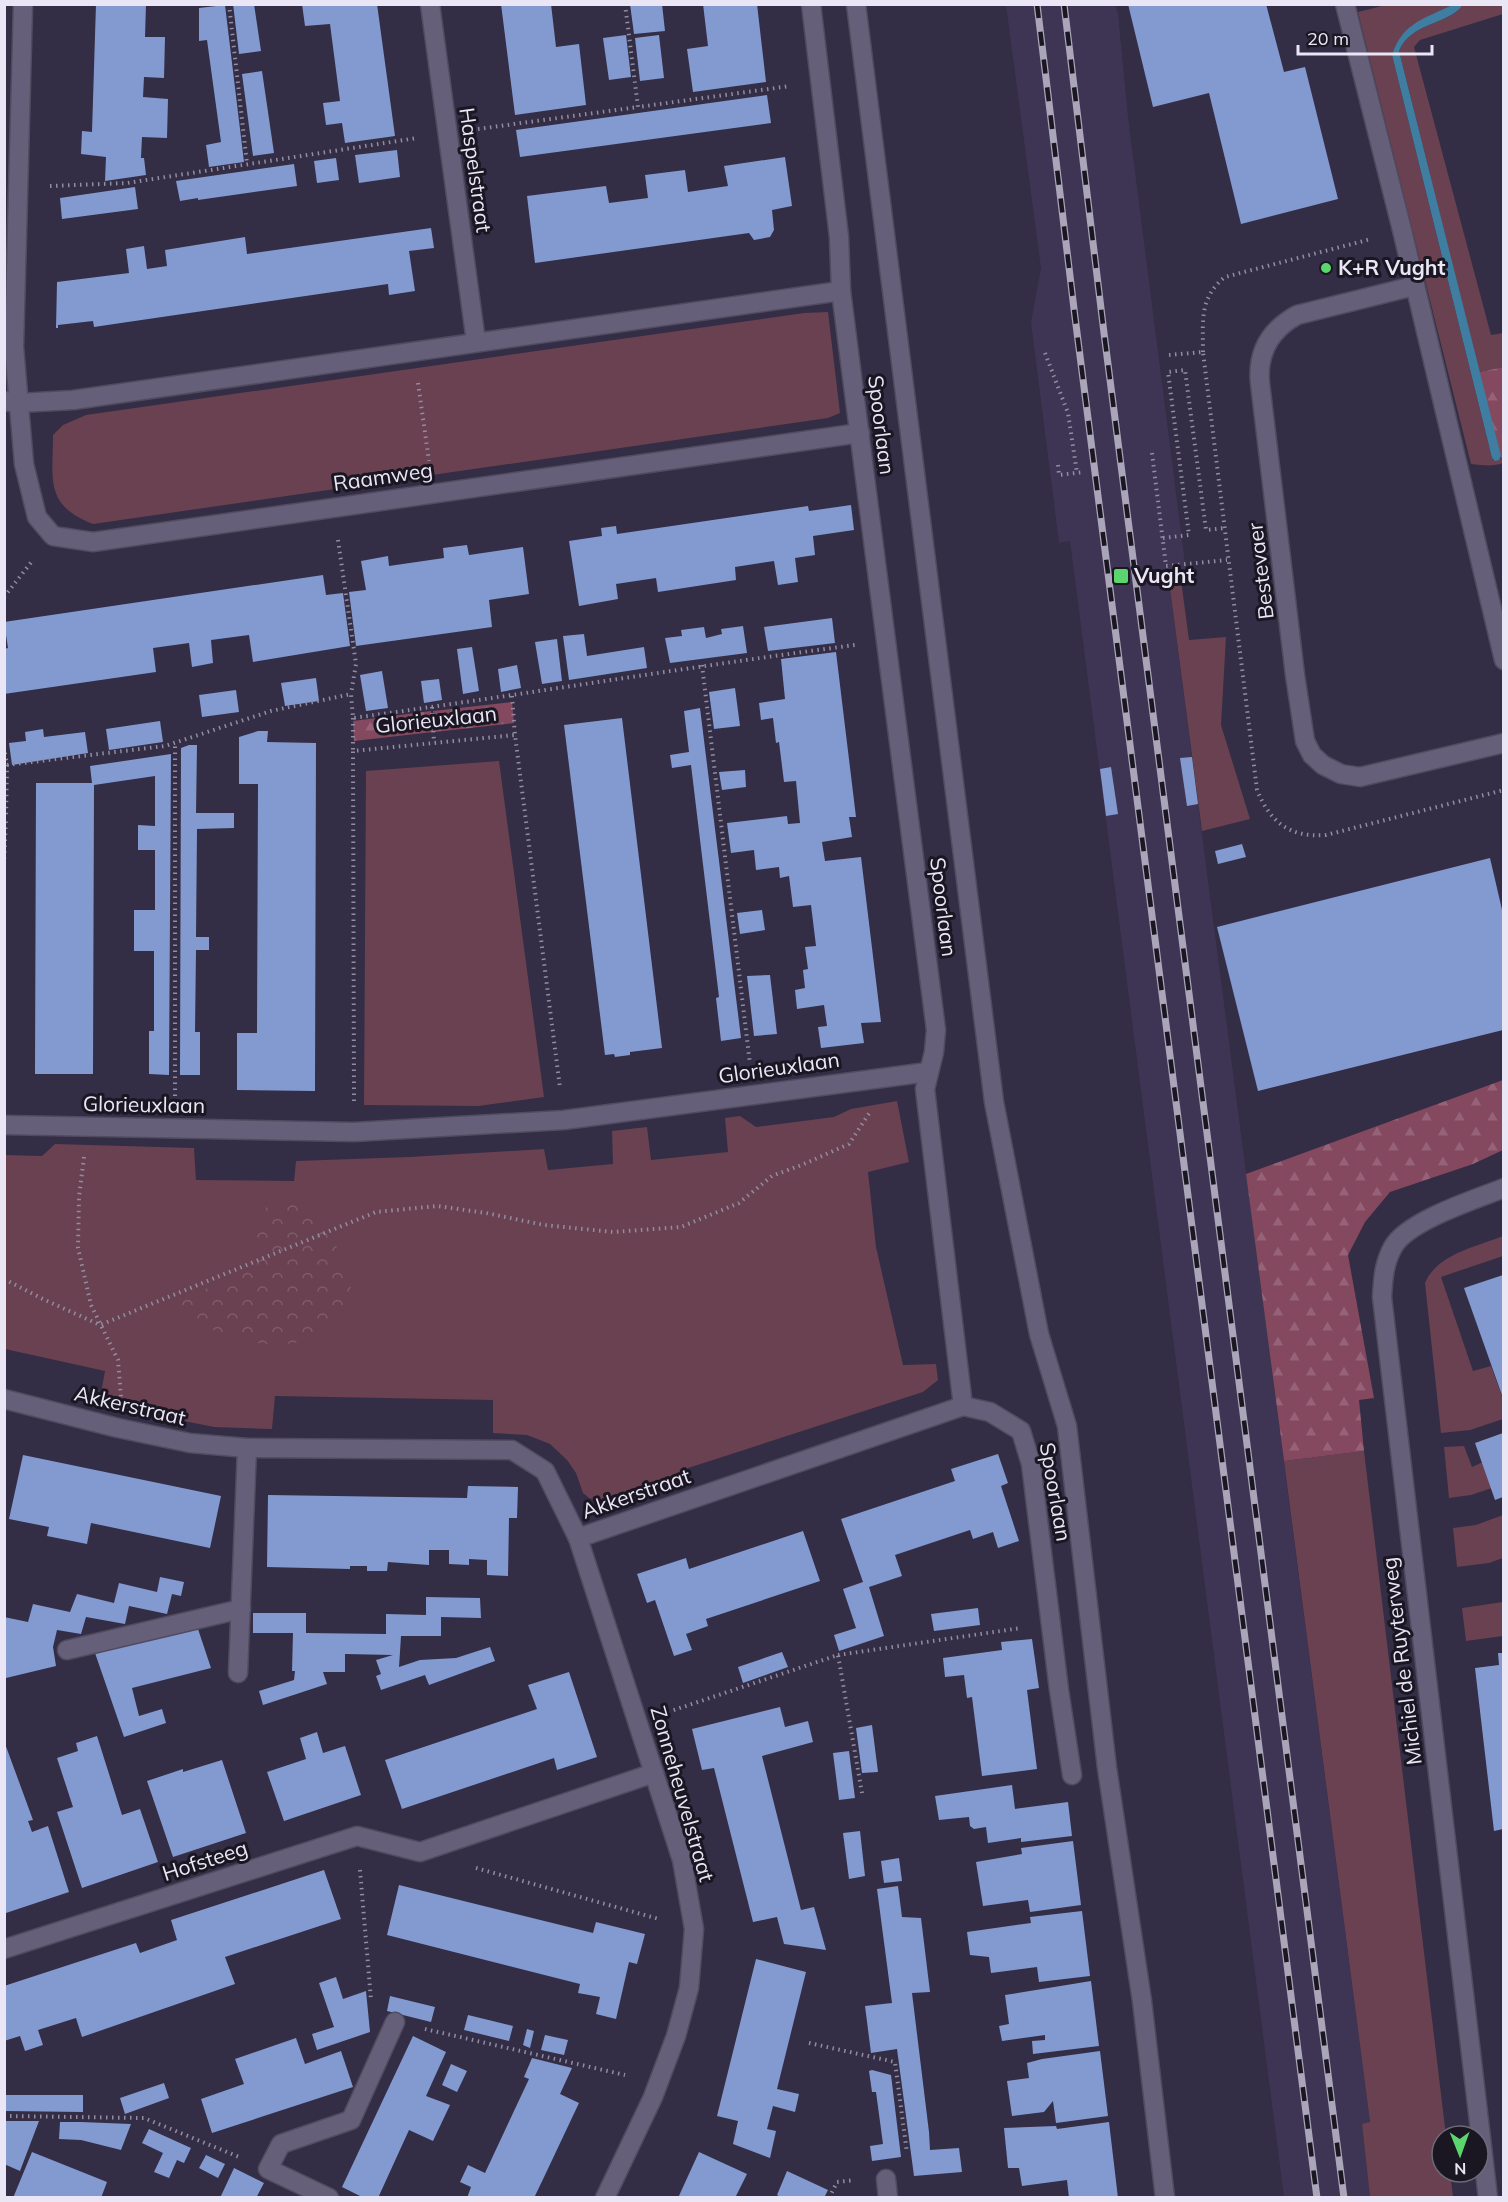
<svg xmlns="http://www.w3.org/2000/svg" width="1508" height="2202" viewBox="0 0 1508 2202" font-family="Mulish,sans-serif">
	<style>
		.built { fill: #3e3554 }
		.green { fill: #694150 }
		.forest { fill: url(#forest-firs) }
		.park { fill: url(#park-crowns) }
		.water { fill: #3f7da1 }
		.building { fill: #839ad1 }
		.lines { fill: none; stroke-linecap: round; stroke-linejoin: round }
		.minor-casing { stroke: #514b60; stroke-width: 21 }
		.path { stroke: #928da0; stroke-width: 4; stroke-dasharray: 1.5 4.5; stroke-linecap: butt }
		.minor { stroke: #665f7a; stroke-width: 18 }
		.rail-casing { stroke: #aaa5b8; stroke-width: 7 }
		.rail { stroke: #1a1722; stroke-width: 4.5; stroke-dasharray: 14; stroke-linecap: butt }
		.poi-dot { fill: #5bd56d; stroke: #1a1722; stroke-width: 2 }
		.labels { text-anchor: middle; stroke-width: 6; stroke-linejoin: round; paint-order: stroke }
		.street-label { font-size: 21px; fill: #eae6f6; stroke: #1a1722 }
		.poi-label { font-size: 21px; font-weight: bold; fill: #eae6f6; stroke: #1a1722; text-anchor: start }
	</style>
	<defs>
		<pattern id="forest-firs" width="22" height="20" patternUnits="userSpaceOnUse" patternTransform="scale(1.5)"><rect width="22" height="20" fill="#84485f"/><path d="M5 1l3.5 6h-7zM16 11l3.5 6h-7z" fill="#966277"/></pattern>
		<pattern id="park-crowns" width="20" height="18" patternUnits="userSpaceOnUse" patternTransform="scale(1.5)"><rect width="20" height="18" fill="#694150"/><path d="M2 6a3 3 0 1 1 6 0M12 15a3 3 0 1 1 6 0" fill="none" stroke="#7f5c6a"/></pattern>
	</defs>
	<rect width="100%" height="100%" fill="#332d45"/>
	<path class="built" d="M1006,5H1115L1118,14L1128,117L1187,579L1169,582L1370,2123L1362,2124L1370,2197H1284L1070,541L1059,543L1031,322L1041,268Z"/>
	<g class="green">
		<path d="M1386,5H1452C1425,19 1402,24 1392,55L1492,458L1493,460L1503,458V463C1493,467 1482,465 1471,464L1358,12Z"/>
		<path d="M1463,5H1503V14L1420,40L1414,47L1491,335L1503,333V367L1479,372L1399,51C1411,22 1448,25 1463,5Z"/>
		<path d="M828,312L840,413L828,418L93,524C44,505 53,479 53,435L63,425L86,415L804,313Z"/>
		<path d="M1181,580L1189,640L1226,637L1221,725L1250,819L1202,831L1169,581Z"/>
		<path d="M499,761L544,1097L478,1106L364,1105L366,771Z"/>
		<path d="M897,1101L909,1162L868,1172L876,1247L903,1365L936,1364L938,1380L923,1392L682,1470L670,1490L619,1506L610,1507L589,1498L583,1493L576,1473L567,1460L550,1444L527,1435L493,1433V1400L275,1396L272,1429L214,1427L99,1404L105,1371L5,1349L4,1155L42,1156L55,1144L194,1148L196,1180L294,1181L296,1161L409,1157L544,1149L548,1170L613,1164L612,1131L647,1127L651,1160L728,1152L725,1118L740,1116L756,1127L834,1117L851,1109Z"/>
		<path d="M1503,1236V1256L1441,1277L1473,1371L1491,1366L1503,1399V1419L1470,1430L1441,1433L1425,1283C1437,1254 1476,1247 1503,1236Z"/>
		<path d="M1464,1446L1472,1467L1483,1462L1492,1488L1471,1495L1449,1498L1444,1447Z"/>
		<path d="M1364,1451L1446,2136H1442V2172H1450L1453,2197H1370L1362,2124L1370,2122L1284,1461Z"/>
		<path d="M1503,1515V1558L1489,1563L1457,1567L1453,1528L1476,1525Z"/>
		<path d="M1503,1602V1636L1466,1641L1462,1608Z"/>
	</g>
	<g class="forest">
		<path d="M1503,367V458H1501L1479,372Z"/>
		<path d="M512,702L514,723L435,732L433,711Z"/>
		<path d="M431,711L433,732L354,741L353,721Z"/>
		<path d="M1503,1080V1150L1473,1164L1390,1192L1365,1222L1348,1255L1374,1398L1359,1400L1364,1451L1284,1461L1246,1174Z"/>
	</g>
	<path class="park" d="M280,1200C287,1200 295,1200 302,1202C322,1207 331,1231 337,1248C344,1264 354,1282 350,1301C340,1340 292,1348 258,1343C226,1338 196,1324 168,1308L260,1261C246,1230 248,1214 280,1200Z"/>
	<path class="water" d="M1452,5H1463C1448,25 1411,22 1399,51L1501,456L1499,460L1495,461L1492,458L1392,55C1402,23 1424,19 1452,5Z"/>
	<g class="building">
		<path d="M96,4H146L145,37H165L164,78L144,77L143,97L168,99L167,138L142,137L141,158H144L146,175L105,181L106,157L81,154L82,131L92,132Z"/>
		<path d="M233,4H254L261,51L239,54Z"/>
		<path d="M302,4H377L395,136L345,143L342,123L326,125L323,103L340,101L330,24L305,26Z"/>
		<path d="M501,4H551L556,47L579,44L586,105L515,115Z"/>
		<path d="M630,4H662L665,31L634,34Z"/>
		<path d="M703,4H757L766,82L693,92L687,49L708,46Z"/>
		<path d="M1128,4H1266L1284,72L1305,67L1338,199L1241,224L1209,93L1153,107Z"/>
		<path d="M225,5L244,162L209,167L206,145L221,142L207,40L199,41V8Z"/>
		<path d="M626,35L631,77L609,80L603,38Z"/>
		<path d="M659,35L664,78L640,81L635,38Z"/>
		<path d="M262,71L274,153L253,156L242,74Z"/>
		<path d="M767,95L771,123L520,157L516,130Z"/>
		<path d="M397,150L400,177L359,183L355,155Z"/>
		<path d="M785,157L792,206L772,210L774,230L770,237L754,240L749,233L535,263L527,196L606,186L609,203L648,198L645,175L685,170L688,192L728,186L724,166Z"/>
		<path d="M336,158L339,180L317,183L314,161Z"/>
		<path d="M294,164L297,186L198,200V198L180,201L176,181Z"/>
		<path d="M135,187L138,209L62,219L60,198Z"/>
		<path d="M431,228L434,248L409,251L415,291L389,295L388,284L121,323L94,327L93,321L58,325V328H56L57,282L129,273L126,249L144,246L147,269L167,266L165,250L245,237L247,254Z"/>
		<path d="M851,505L854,530L813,536L815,555L795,558L798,582L778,585L774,561L735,567L736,580L658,592L656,578L616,584L618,599L579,606L569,541L602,536L601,528L616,526L617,534L808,506L809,511Z"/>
		<path d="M467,545L469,555L523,547L529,594L489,600L492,627L356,646L349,592L366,590L361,561L388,556L389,566L444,558L443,548Z"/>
		<path d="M323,575L326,595L343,593L350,646L253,662L249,635L211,640L213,663L192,667L189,643L153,648L156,672L4,694V649L8,648L4,622Z"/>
		<path d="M832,618L835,643L768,651L764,627Z"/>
		<path d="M743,626L747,653L670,663L665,638L682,636L681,630L704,627L706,638L722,634L721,629Z"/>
		<path d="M584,634L587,656L644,647L647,668L569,680L563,636Z"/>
		<path d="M557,639L562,681L542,684L535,642Z"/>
		<path d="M472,647L479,691L463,694L457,649Z"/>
		<path d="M836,652L856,817H849L852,837L822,842L825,861L861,857L881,1022L861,1023L864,1043L821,1048L818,1027L827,1026L824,1005L797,1009L795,990L805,988L803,970L808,969L805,947L816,946L811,905L793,907L789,876L780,878L779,867L756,870L754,850L731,853L727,823L787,816L788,824L800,823L796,781L784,782L779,742L776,743L773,718L761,720L759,703L785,699L781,659Z"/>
		<path d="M517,665L521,688L501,692L498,669Z"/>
		<path d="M382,671L388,708L366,711L360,675Z"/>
		<path d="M316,678L319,701L285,706L281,683Z"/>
		<path d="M439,679L442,700L424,703L421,681Z"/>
		<path d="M735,688L740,726L714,729L709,692Z"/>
		<path d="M236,690L239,712L202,717L199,695Z"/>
		<path d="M700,708L741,1038L721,1041L716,998L719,997L691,765L672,768L670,755L689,752L684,711Z"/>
		<path d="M622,718L662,1048L630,1052V1055L615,1057L614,1054L605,1055L564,725Z"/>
		<path d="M160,721L163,742L109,750L106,729Z"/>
		<path d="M43,729L44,737L85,732L88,753L12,765L9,743L26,741L25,732Z"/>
		<path d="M258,731H268L267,742L316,743L315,1091L237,1090V1033H257L258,784H239V737Z"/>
		<path d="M189,745H197L196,813H234V828L197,829L196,937H209V950H196L195,1032H200V1075H180L181,748Z"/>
		<path d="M171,754L169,1075L149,1074V1031H154V951H134V910H155V850H138V825L155,826V776L94,785L93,1074H35L36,783H92L90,766Z"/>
		<path d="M1192,757L1198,804L1187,806L1180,758Z"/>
		<path d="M1111,767L1118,814L1106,816L1100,769Z"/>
		<path d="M745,770L746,787L722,790L719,772Z"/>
		<path d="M1242,844L1246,857L1218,864L1215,851Z"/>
		<path d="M1490,858L1503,914V1030L1258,1091L1217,927Z"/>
		<path d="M762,910L765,930L740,934L737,913Z"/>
		<path d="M770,975L777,1034L754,1036L747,976Z"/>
		<path d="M1503,1275V1398L1464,1288Z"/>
		<path d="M1503,1433V1497L1495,1500L1475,1443Z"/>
		<path d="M998,1454L1008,1483L1001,1486L1019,1541L998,1548L993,1532L973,1539L970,1530L895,1555L902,1576L869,1587L884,1636L839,1651L834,1635L856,1628L843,1589L863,1582L841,1519L955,1481L951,1469Z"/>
		<path d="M23,1455L221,1496L210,1548L91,1523L87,1544L47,1536L49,1527L9,1519Z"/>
		<path d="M468,1486L518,1487L517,1518H509L508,1576L487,1575V1560L469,1559V1565L449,1564V1550H429V1565L388,1562L387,1571H367V1566H350V1569L267,1567L268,1495L467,1498Z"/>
		<path d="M803,1531L820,1581L706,1619L708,1626L686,1634L692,1650L674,1656L655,1600L647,1603L637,1574L686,1558L689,1569Z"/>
		<path d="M160,1577L184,1582L181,1596L172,1594L167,1614L129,1606L125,1624L86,1617L81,1634L57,1630L53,1647L56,1666L6,1678L4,1617L28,1622L33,1604L70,1612L77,1594L114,1603L119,1583L157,1592Z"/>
		<path d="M426,1597L480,1598L481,1618L441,1617V1636H401L399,1667L420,1660L456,1658L490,1647L495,1661L429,1685L425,1675L381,1690L376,1676L381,1674L376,1660L393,1655L345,1654V1672H323L327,1684L263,1705L259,1691L294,1680L295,1671H292L293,1633H253V1613H306V1633L386,1634V1614L426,1615Z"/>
		<path d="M978,1608L980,1625L934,1631L931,1614Z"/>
		<path d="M198,1629L211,1668L132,1688L139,1716L162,1709L166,1723L124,1737L95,1653Z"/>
		<path d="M1032,1639L1039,1688L1027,1690L1037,1769L982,1776L972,1697L967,1698L964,1675L945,1677L943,1658L1002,1650L1001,1642Z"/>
		<path d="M782,1652L788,1667L743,1683L738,1667Z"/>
		<path d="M1498,1653H1503V1829L1494,1831L1475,1668L1499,1665Z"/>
		<path d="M569,1672L597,1757L557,1770L554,1758L402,1809L385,1760L537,1709L528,1685Z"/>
		<path d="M780,1707L785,1727L808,1721L813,1742L762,1756L801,1910L814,1907L826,1950L784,1944L777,1917L753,1922L714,1768L702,1770L692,1729Z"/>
		<path d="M872,1725L878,1772L862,1773L856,1728Z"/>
		<path d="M317,1732L323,1753L345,1746L361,1795L284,1821L267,1772L306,1759L300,1738Z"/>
		<path d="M97,1736L122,1815L140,1809L158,1862L82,1888L57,1812L73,1807L57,1758L78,1751L76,1743Z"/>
		<path d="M4,1741L33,1820L28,1821L32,1832L48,1826L69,1892L6,1913L4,1908Z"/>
		<path d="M849,1751L855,1798L839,1800L833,1753Z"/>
		<path d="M222,1760L246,1833L173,1857L147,1781L183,1769V1772Z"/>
		<path d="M1012,1785L1015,1809L1068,1802L1072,1836L1021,1842V1838L988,1843L986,1827L974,1829L970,1826L969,1817L939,1820L935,1796Z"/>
		<path d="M860,1831L865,1876L849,1879L843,1833Z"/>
		<path d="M1073,1841L1081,1905L1030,1912L1028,1900L983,1906L976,1862L1022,1854L1021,1848Z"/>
		<path d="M899,1858L902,1881L884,1883L881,1861Z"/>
		<path d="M324,1870L341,1919L225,1957L235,1984L82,2037L76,2018L38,2030L43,2045L25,2051L20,2036L4,2041V1986L136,1943L140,1953L177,1940L171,1920Z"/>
		<path d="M399,1885L593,1933L596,1922L645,1934L637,1964L629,1962L616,2019L596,2014L600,1997L578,1993L580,1984L387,1935Z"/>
		<path d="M898,1886L902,1917L921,1918L930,1992L912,1993L929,2132L930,2150L959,2148L962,2172L914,2176L897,2049L871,2053L865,2006L892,2003L877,1889Z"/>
		<path d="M1082,1911L1090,1976L1039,1982L1037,1967L991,1973L989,1957L970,1955L967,1932L1031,1923L1030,1917Z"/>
		<path d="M756,1959L806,1972L777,2089L799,2094L795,2112L773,2106L767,2129L776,2131L770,2158L733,2144L738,2121L717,2116Z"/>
		<path d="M336,1977L343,1999L366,1991L370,2032L317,2050L312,2034L334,2027L319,1983Z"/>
		<path d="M1091,1981L1099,2046L1033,2054L1032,2041L1045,2040V2035L1002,2041L999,2026L1009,2024L1005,1995Z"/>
		<path d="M390,1996L435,2007L431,2022L387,2011Z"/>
		<path d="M468,2015L513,2026L509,2041L464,2030Z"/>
		<path d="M527,2029L534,2031L530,2048L523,2045Z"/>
		<path d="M545,2035L568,2040L564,2055L541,2050Z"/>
		<path d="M413,2036L446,2052L426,2096L450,2105L433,2141L409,2130L378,2198H364L342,2187Z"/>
		<path d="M296,2038L305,2064L341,2051L353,2087L212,2133L201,2099L244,2084L235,2059Z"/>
		<path d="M1100,2051L1108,2116L1056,2123L1053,2101L1044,2112L1012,2116L1007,2081L1029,2078L1027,2063L1042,2059Z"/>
		<path d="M532,2058L572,2068L560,2094L579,2103L545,2175L534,2198H467L471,2187L460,2182L468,2165L485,2173L529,2079L524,2077Z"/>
		<path d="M451,2064L467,2071L457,2092L442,2085Z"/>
		<path d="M872,2070L891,2075L901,2157L872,2161L870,2146L883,2144L876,2092H872L869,2071Z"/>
		<path d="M164,2083L169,2098L125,2114L120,2098Z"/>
		<path d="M4,2095H83V2112L4,2111Z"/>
		<path d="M4,2121H39L20,2171L4,2164Z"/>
		<path d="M60,2122H81L131,2124L121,2150L81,2140L59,2139Z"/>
		<path d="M1109,2122L1118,2198H1069L1067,2180L1022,2186L1019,2168H1008L1004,2128L1056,2126L1057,2129Z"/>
		<path d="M149,2129L191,2148L184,2163L177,2160L169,2178L154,2172L163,2153L142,2143Z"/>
		<path d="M32,2152L107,2182L101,2198H13Z"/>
		<path d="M699,2152L747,2174L735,2198H678Z"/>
		<path d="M206,2155L225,2164L218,2178L199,2168Z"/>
		<path d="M234,2168L264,2183L256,2198H220Z"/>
		<path d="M787,2171L828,2190L824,2198H782L777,2195Z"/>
	</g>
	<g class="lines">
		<g class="minor-casing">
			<g id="minor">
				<path d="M23,4L14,347L24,464L37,517L53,536L93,542L860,433"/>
				<path d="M430,4L476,342"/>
				<path d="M811,4L839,237L841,291L936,1030L934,1052L925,1089L963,1406"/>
				<path d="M856,4L994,1102L1039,1334L1067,1426L1107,1768L1142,2001L1165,2198"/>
				<path d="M1345,4L1402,230L1504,660"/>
				<path d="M1414,286L1297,315C1270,330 1257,352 1260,383L1295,675L1305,741L1312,755L1323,765L1341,774L1360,777L1504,743"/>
				<path d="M4,401L19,403L73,400L841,291"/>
				<path d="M4,1125L354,1132L564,1120L928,1072"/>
				<path d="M4,1399L118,1428L190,1443L247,1448L512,1450L545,1471L578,1538L963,1406"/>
				<path d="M963,1406L990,1412L1021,1431L1031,1464L1059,1690L1072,1775"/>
				<path d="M578,1538L682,1860L694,1929L689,1988L676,2036L653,2097L605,2198"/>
				<path d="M67,1650L241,1609"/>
				<path d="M238,1673L247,1448"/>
				<path d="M4,1949L357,1836L420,1852L654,1773"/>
				<path d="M886,2179L888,2198"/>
				<path d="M329,2198L268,2169L281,2144L351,2120L395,2022"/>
				<path d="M1488,2198L1382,1297C1383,1279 1384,1263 1393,1247C1407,1221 1476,1199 1504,1188"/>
			</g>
		</g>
		<g class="path">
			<path d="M229,4L247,164"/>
			<path d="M625,4L638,107L790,86"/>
			<path d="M478,129L638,107"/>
			<path d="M50,186L127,183L417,138"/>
			<path d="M1203,352C1203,321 1199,298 1225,277L1371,239"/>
			<path d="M1045,353L1068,413L1077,473"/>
			<path d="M1169,355L1203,352L1257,790C1270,822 1290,838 1326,835L1504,790"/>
			<path d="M418,383L429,461"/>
			<path d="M1152,453L1166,566L1227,560"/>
			<path d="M1058,465L1059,475L1084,472"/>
			<path d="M1163,538L1189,535L1168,372L1185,370L1206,530L1225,528"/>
			<path d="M338,540L356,664L351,694"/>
			<path d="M4,597L33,560"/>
			<path d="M702,665L750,1064"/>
			<path d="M512,696L515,735"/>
			<path d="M432,707L434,743"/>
			<path d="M353,718V751"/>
			<path d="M4,747L7,765L6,818"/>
			<path d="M7,765L165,746L271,711L351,694L353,718C521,695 687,667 855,645"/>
			<path d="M4,865L6,818"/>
			<path d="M175,1096V743"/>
			<path d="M354,1101L353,751L515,735L560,1088"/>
			<path d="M84,1157L79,1197L78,1248L91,1305L118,1360L121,1397"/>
			<path d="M4,1279L43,1299L100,1325L376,1212L437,1206L486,1213L544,1225L613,1232L681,1227L739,1203L772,1176L804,1164L849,1144L870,1112"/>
			<path d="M838,1655L1021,1628"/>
			<path d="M668,1712L838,1655L862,1793"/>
			<path d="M476,1868L659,1919"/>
			<path d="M360,1870L371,2000"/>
			<path d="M425,2029L625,2075"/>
			<path d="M809,2043L895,2062L907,2153"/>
			<path d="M4,2116L144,2118L239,2157"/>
			<path d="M829,2198L837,2182L855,2180"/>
		</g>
		<use href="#minor" class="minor"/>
		<g class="rail-casing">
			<g id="rail">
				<path d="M1037,4L1075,317L1317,2198"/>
				<path d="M1064,4L1104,333L1344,2198"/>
			</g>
		</g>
		<use href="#rail" class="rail"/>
	</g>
	<g class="poi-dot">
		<circle cx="1326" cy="268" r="6"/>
		<rect x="1113" y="568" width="16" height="16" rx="3"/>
	</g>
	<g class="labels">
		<g class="street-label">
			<text transform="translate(475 170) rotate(82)" y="7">Haspelstraat</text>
			<text transform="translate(881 425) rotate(83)" y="7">Spoorlaan</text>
			<text transform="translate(383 477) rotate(-8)" y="7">Raamweg</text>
			<text transform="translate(1261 571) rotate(-97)" y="7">Bestevaer</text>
			<text transform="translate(436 720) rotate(-6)" y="7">Glorieuxlaan</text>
			<text transform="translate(943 907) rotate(83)" y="7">Spoorlaan</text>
			<text transform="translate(779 1068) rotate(-8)" y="7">Glorieuxlaan</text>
			<text transform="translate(144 1105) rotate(1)" y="7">Glorieuxlaan</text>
			<text transform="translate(130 1406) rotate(13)" y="7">Akkerstraat</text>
			<text transform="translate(1055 1492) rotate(80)" y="7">Spoorlaan</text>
			<text transform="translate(636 1494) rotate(-19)" y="7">Akkerstraat</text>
			<text transform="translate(1402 1661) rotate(-97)" y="7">Michiel de Ruyterweg</text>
			<text transform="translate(682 1794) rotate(74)" y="7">Zonneheuvelstraat</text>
			<text transform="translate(205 1861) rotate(-18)" y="7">Hofsteeg</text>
		</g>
		<g class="poi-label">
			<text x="1338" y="275">K+R Vught</text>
			<text x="1134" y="583">Vught</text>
		</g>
	</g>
	<rect width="1508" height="2202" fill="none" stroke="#eae6f6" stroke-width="12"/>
	<g transform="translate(1460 2154) rotate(179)"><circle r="28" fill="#1a1722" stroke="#6d6a77" stroke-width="1.5"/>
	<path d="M0-4.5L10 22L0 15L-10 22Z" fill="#5bd56d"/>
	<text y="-9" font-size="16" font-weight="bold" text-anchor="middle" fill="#eae6f6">N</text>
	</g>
	<path d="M1298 45v9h134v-9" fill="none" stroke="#eae6f6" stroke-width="3"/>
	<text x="1307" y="45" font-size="18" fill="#eae6f6" stroke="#1a1722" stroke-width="4.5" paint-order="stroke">20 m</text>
</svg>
